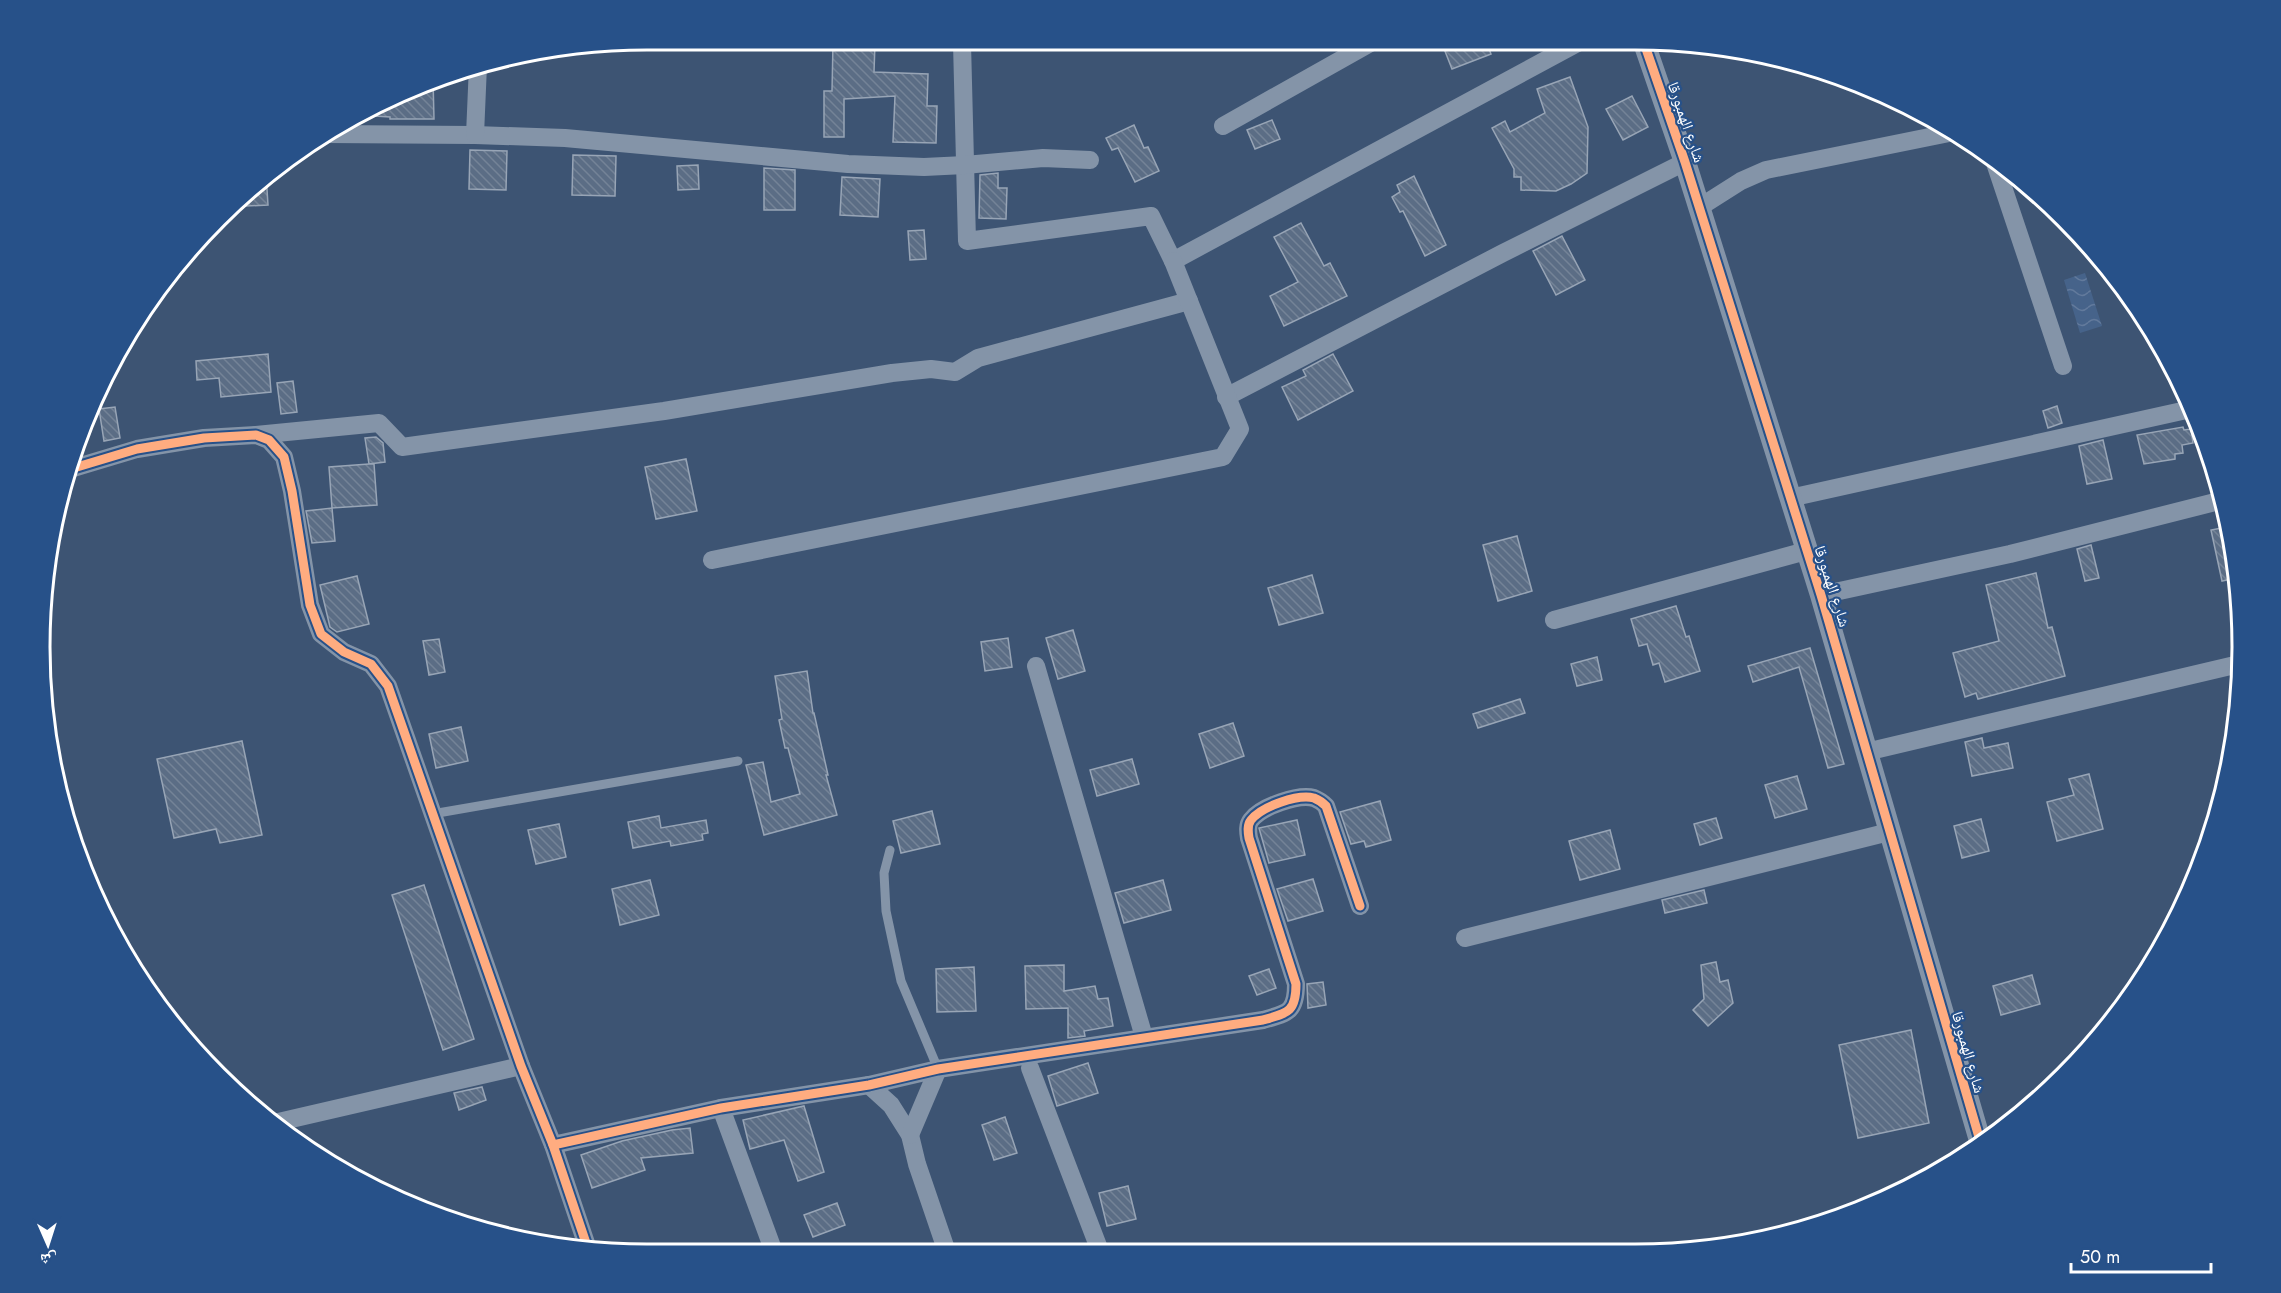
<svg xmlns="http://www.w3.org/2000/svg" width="2281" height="1293" viewBox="0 0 2281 1293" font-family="Jost,'Noto Naskh Arabic',sans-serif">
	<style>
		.water { fill: url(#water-waves) }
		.building { fill: url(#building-back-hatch); stroke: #98a5b6; stroke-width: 1.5 }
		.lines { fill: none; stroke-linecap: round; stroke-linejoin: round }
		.service { stroke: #8494a8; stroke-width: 9 }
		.minor { stroke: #8494a8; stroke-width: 18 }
		.tertiary { stroke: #8494a8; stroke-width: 22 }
		.cycleway-casing { stroke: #275189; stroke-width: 13 }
		.cycleway { stroke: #ffac80; stroke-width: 9 }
		.labels { text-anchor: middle; stroke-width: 4.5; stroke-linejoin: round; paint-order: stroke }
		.street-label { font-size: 16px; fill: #fff; stroke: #275189 }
		.rim { fill: none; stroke: #fff; stroke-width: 3 }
	</style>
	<defs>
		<pattern id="water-waves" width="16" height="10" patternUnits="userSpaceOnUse" patternTransform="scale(1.5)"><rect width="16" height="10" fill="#46638a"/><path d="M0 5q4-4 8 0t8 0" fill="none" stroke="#627a9c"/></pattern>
		<pattern id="building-back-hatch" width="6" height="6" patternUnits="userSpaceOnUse" patternTransform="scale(1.5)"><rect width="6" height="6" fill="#5b6d85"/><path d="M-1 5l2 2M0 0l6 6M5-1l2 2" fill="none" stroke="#748397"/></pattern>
	</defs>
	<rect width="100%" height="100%" fill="#3d5473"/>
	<path class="water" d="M2085,273L2102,326L2080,333L2064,280Z"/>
	<g class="building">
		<path d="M1441,41H1486L1491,54L1452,69Z"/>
		<path d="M833,43H875L874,72L928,74L927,106H937L936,143L893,142L895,96L844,99V137H824V91H832Z"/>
		<path d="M1570,77L1588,127L1587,173L1571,184L1556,191L1521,190V177H1514V169L1492,128L1505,121L1510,132L1545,113L1537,89Z"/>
		<path d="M433,79L434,119H390V117L357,115L378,102Z"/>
		<path d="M1632,96L1648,127L1623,140L1606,109Z"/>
		<path d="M1272,120L1280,139L1255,149L1247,130Z"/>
		<path d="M1134,125L1144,148L1148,147L1159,171L1135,182L1118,148L1112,150L1106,138Z"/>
		<path d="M470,150L507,151L506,190L469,189Z"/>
		<path d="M573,155L616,156L615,196L572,195Z"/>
		<path d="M698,165L699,189L678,190L677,166Z"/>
		<path d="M764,168L795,170V210H764Z"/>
		<path d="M998,173V188H1007L1006,219L979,218L980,175Z"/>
		<path d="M266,174L268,205L228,207L242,195Z"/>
		<path d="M1414,176L1446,245L1425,256L1403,211L1400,212L1392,197L1400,192L1397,185Z"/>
		<path d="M842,177L880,179L878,217L840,215Z"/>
		<path d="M1301,223L1324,266L1330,263L1347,296L1284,326L1270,296L1298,282L1274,237Z"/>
		<path d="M924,230L926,259L910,260L908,231Z"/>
		<path d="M1562,236L1585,280L1556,295L1533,251Z"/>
		<path d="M268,354L271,392L221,397L219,378L197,380L196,361Z"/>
		<path d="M1333,354L1353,391L1298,420L1282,387L1306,376L1303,370Z"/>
		<path d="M293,381L297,412L281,414L277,383Z"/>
		<path d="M2057,406L2062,423L2048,428L2043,411Z"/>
		<path d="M115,407L120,438L104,441L99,409Z"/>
		<path d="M2183,427L2184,430L2191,429L2193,443L2182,445L2183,453L2175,454V459L2144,464L2137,435Z"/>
		<path d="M376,437L383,443L385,462L369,464L365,438Z"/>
		<path d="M2103,440L2112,479L2087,484L2079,446Z"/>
		<path d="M686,459L697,511L656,519L645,467Z"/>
		<path d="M369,464H374L377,505L332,508L329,467Z"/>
		<path d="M332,508L335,541L312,543L306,511Z"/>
		<path d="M2227,527L2236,578L2222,581L2211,530Z"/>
		<path d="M1517,536L1532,591L1498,601L1483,545Z"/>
		<path d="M2091,545L2099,578L2085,581L2077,549Z"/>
		<path d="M2036,573L2048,628L2052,627L2065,676L1978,699L1976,693L1965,697L1953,653L1999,641L1986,585Z"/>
		<path d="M1312,575L1323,613L1279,625L1268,588Z"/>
		<path d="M357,576L369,624L337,632L330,627L320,585Z"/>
		<path d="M1676,606L1686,637L1689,636L1700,671L1665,682L1659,663L1653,665L1647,644L1639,646L1631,619Z"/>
		<path d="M1073,630L1085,671L1058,679L1046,638Z"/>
		<path d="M1008,638L1012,667L985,671L981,642Z"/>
		<path d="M439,639L445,672L429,675L423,641Z"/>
		<path d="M1810,648L1844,764L1828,768L1799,667L1753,682L1748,666Z"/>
		<path d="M1597,657L1602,680L1577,686L1571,664Z"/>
		<path d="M807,671L813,713H814L828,775H826L837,815L764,835L746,765L763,762L771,802L800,794L788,748H785L779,720L782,719L775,676Z"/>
		<path d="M1520,699L1525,713L1478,728L1473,714Z"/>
		<path d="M1233,723L1244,756L1210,768L1199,734Z"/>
		<path d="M461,727L468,761L436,768L429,734Z"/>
		<path d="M1982,738L1984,748L2008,743L2013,768L1972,776L1965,742Z"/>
		<path d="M242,741L262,835L220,843L216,829L174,838L157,759Z"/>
		<path d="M1132,759L1139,784L1097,796L1090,770Z"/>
		<path d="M2089,774L2103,829L2057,841L2047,802L2074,795L2069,779Z"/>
		<path d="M1797,776L1807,809L1775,818L1765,785Z"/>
		<path d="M1380,801L1391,840L1366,847L1364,841L1351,844L1340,812Z"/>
		<path d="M932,811L940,844L901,853L893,821Z"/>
		<path d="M659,816L661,828L706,820L708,833L702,834L703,840L671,846L670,841L633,848L628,822Z"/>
		<path d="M1716,818L1722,838L1700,845L1694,824Z"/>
		<path d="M1981,819L1989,851L1962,858L1954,826Z"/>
		<path d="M1297,820L1305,855L1269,863L1259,828Z"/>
		<path d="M559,824L566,857L536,864L528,830Z"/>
		<path d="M1610,830L1620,869L1580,880L1569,841Z"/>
		<path d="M1313,879L1323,911L1288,921L1277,889Z"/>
		<path d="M650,880L659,915L620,925L612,889Z"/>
		<path d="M1163,880L1171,910L1124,923L1115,893Z"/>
		<path d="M424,885L474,1039L443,1050L392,895Z"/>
		<path d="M1704,890L1707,903L1665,913L1662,900Z"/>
		<path d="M1716,962L1720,982L1728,980L1733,1003L1708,1026L1693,1010L1704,999L1701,965Z"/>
		<path d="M1064,965V991L1095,986L1098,999L1108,998L1113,1026L1084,1031L1085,1036L1068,1038V1008L1026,1009L1025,966Z"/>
		<path d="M974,967L976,1011L937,1012L936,969Z"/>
		<path d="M1269,969L1276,988L1257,995L1249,976Z"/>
		<path d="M2032,975L2040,1004L2001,1015L1993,986Z"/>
		<path d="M1323,982L1326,1005L1308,1008L1307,984Z"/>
		<path d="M1911,1030L1929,1123L1858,1138L1839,1045Z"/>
		<path d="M1088,1063L1098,1093L1057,1106L1048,1076Z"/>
		<path d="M482,1087L486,1100L459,1110L454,1093Z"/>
		<path d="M804,1106L824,1172L798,1181L784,1140L750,1149L743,1120Z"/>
		<path d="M1005,1117L1017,1153L994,1160L982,1125Z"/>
		<path d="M690,1128L693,1153L641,1158L645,1170L592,1188L581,1155L622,1141L672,1130Z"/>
		<path d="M1128,1186L1136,1219L1107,1226L1099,1193Z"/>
		<path d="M837,1203L845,1225L813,1237L804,1215Z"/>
	</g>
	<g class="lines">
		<g class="service">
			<path d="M432,814L738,761"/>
			<path d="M890,850L884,873L886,911L901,981L938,1069"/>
		</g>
		<g class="minor">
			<path d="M962,43L967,241L1151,216L1173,261L1581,41"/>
			<path d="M1223,126L1374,41"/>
			<path d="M326,134L475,135L565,138L848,164L924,167L965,165L1043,158L1090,160"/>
			<path d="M475,135L478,65"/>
			<path d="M1994,160L2063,366"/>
			<path d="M1700,207L1741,181L1766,170L1954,132"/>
			<path d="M1226,397L1503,253L1685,162"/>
			<path d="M256,435L379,423L402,447L664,411L892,373L931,369L955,372L978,358L1189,301"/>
			<path d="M67,470L137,449L204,438L256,435L269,440L284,457L292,491L310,605L321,634L344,652L371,664L388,686L521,1066L553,1145L588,1249"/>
			<path d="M1790,498L2191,409"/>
			<path d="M712,560L1223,457L1240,429L1173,261"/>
			<path d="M1821,595L2010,554L2223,500"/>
			<path d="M1554,620L1806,551"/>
			<path d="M1036,666L1144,1037"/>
			<path d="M1866,752L2239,664"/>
			<path d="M1465,938L1889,832"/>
			<path d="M1030,1068L1100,1251"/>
			<path d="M869,1085L891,1105L910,1135L917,1164L947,1252"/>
			<path d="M721,1108L774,1252"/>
			<path d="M274,1123L521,1066"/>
			<path d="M910,1135L938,1069"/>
			<path d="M553,1145L721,1108L869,1085L938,1069L1263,1020C1288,1013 1296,1012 1296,984L1249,838C1248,832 1247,825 1251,820C1262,806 1298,794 1314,798C1319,800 1323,803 1326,806L1360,906"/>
		</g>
		<path class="tertiary" d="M1643,40L1685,162L1821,595L1981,1144"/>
		<g class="cycleway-casing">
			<g id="cycleway">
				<path d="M1643,40L1685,162L1821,595L1981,1144"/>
				<path d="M67,470L137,449L204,438L256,435L269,440L284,457L292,491L310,605L321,634L344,652L371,664L388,686L521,1066L553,1145L588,1249"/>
				<path d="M553,1145L721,1108L869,1085L938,1069L1263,1020C1288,1013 1296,1012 1296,984L1249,838C1248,832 1247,825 1251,820C1262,806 1298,794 1314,798C1319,800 1323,803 1326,806L1360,906"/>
			</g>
		</g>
		<use href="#cycleway" class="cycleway"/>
	</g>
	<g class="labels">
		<g class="street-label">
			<text transform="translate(1687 122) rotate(71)" y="6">شارع الهمبورقا</text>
			<text transform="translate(1833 586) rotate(72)" y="6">شارع الهمبورقا</text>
			<text transform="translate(1969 1052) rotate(74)" y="6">شارع الهمبورقا</text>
		</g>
	</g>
	<path d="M0 0H2281V1293H0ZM647 50H1635A597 597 0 0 1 2232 647V647A597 597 0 0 1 1635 1244H647A597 597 0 0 1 50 647V647A597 597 0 0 1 647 50Z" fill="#275189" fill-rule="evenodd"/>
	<path class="rim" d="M647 50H1635A597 597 0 0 1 2232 647V647A597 597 0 0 1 1635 1244H647A597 597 0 0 1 50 647V647A597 597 0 0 1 647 50Z"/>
	<g transform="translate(48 1245) rotate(177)" stroke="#275189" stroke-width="4.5" paint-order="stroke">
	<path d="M0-4.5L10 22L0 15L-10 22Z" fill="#ffffff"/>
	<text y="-9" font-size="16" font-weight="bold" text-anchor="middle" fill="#ffffff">ش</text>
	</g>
	<path d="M2071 1263v9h140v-9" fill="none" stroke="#ffffff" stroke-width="3"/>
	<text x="2080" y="1263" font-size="18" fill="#ffffff" stroke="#275189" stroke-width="4.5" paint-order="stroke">50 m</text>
</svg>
